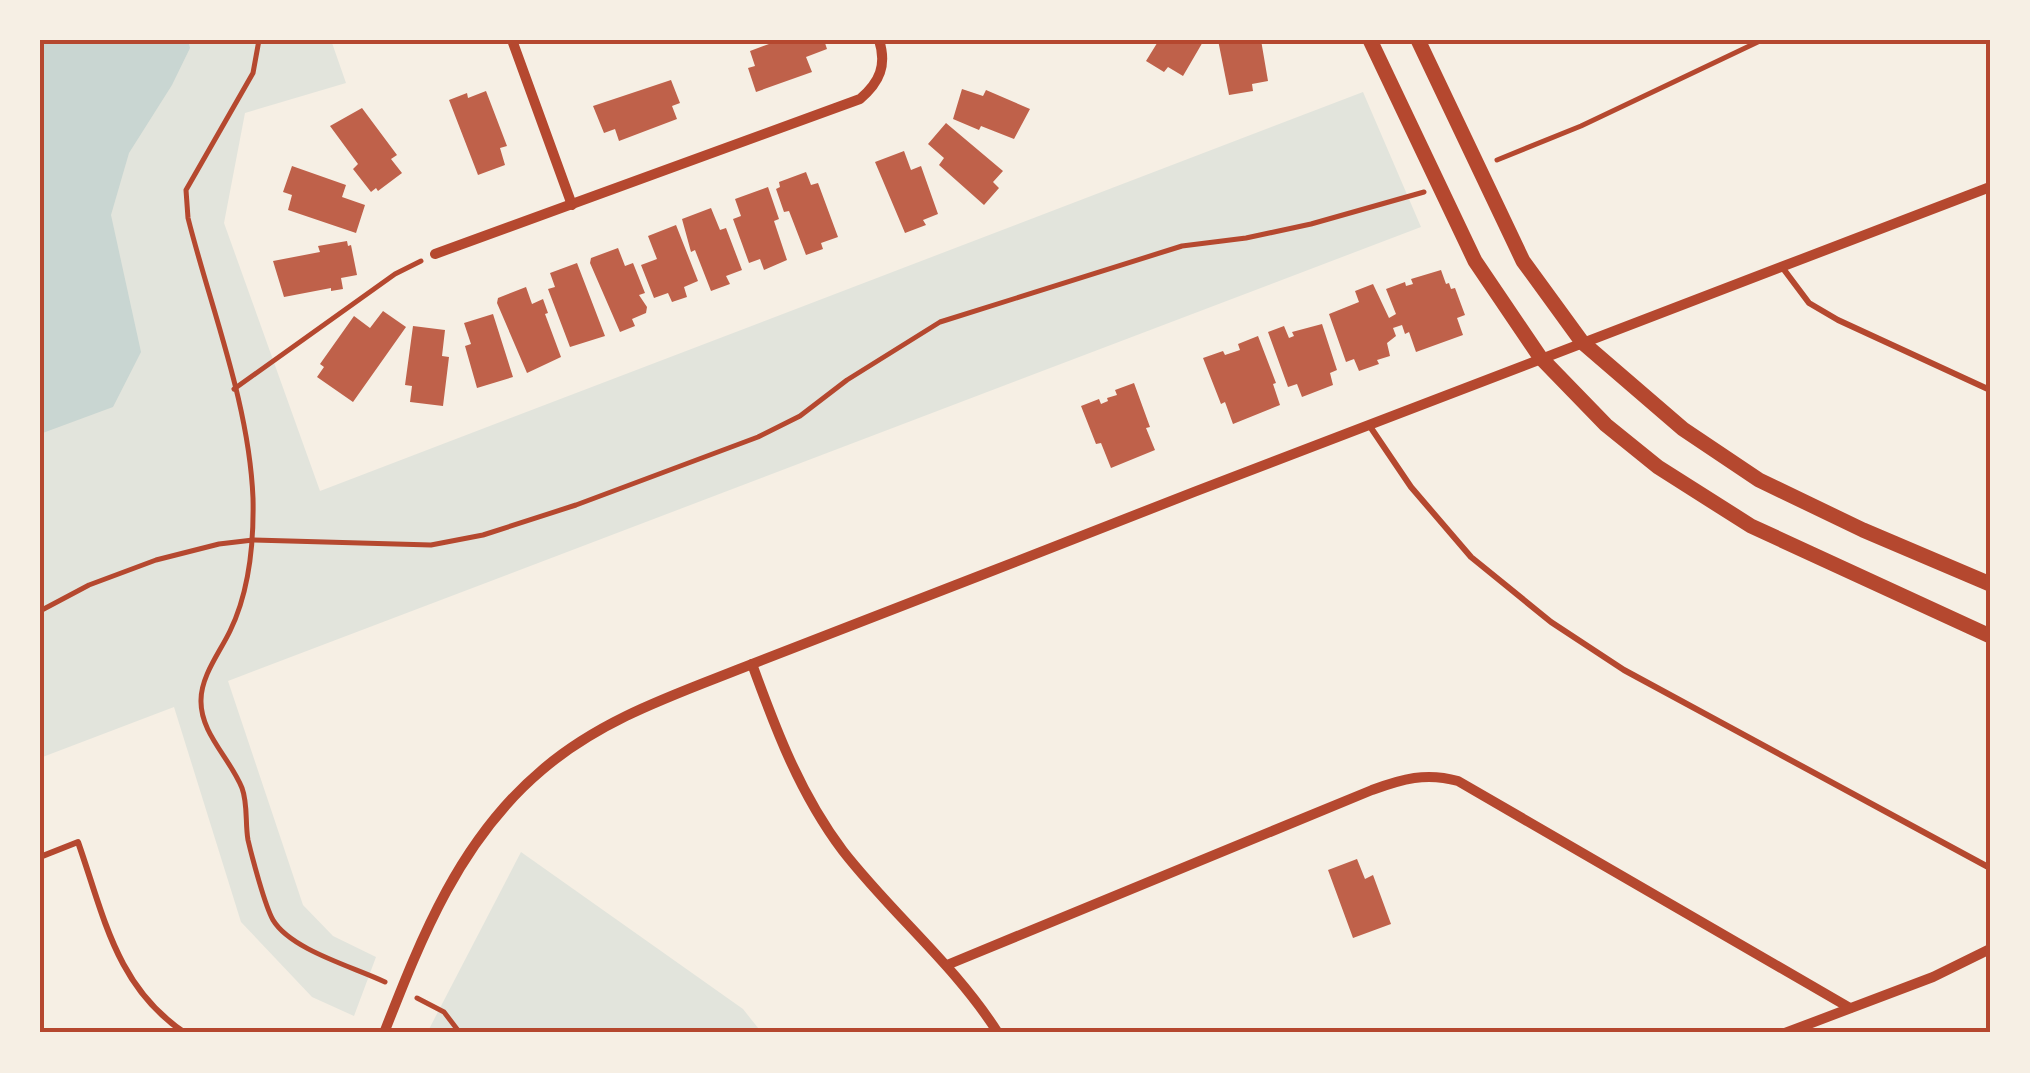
<svg xmlns="http://www.w3.org/2000/svg" width="2030" height="1073" viewBox="0 0 2030 1073" font-family="'Sofia Sans Condensed',sans-serif">
	<style>
		.green { fill: #e2e4dc }
		.water { fill: #c9d6d2 }
		.building { fill: #bf614a }
		.lines { fill: none; stroke-linecap: round; stroke-linejoin: round }
		.path { stroke: #b5482f; stroke-width: 5 }
		.service { stroke: #b5482f; stroke-width: 6 }
		.minor { stroke: #b5482f; stroke-width: 10 }
		.tertiary { stroke: #b5482f; stroke-width: 15 }
		.neatline { fill: none; stroke: #b5482f; stroke-width: 4 }
	</style>
	<rect width="100%" height="100%" fill="#f6efe4"/>
	<g class="green">
		<path d="M40,40H331L346,83L245,113L224,223L320,491L1363,92L1421,227L228,681L303,905L333,936L376,957L354,1016L312,997L241,922L174,707L40,758Z"/>
		<path d="M521,852L743,1009L762,1033H427Z"/>
	</g>
	<path class="water" d="M40,40H188L190,48L172,85L129,153L111,215L141,352L113,407L40,434Z"/>
	<g class="building">
		<path d="M780,40H824L827,49L806,57L812,72L756,92L748,68L755,66L750,51Z"/>
		<path d="M1159,40H1204L1183,76L1168,67L1164,72L1146,61Z"/>
		<path d="M1218,40H1261L1268,81L1252,84L1253,91L1229,95Z"/>
		<path d="M671,80L680,103L672,106L677,119L619,141L615,129L604,133L593,106Z"/>
		<path d="M962,89L983,96L986,90L1030,109L1014,139L981,126L979,130L953,119Z"/>
		<path d="M486,91L507,146L500,148L505,165L478,175L449,100L467,93L468,98Z"/>
		<path d="M362,108L397,155L391,159L402,173L378,191L376,188L371,192L353,169L358,164L330,126Z"/>
		<path d="M946,123L1003,171L993,182L999,188L984,205L939,165L944,158L928,144Z"/>
		<path d="M904,151L911,170L921,166L938,214L923,220L926,225L905,233L875,162Z"/>
		<path d="M292,166L346,185L342,197L365,205L356,233L288,210L292,195L283,192Z"/>
		<path d="M806,172L811,185L818,183L838,237L821,243L823,249L806,255L789,211L784,212L776,189L780,187L779,182Z"/>
		<path d="M768,187L779,219L774,221L787,260L764,270L760,259L749,263L733,219L741,216L735,199Z"/>
		<path d="M711,208L720,230L726,228L742,270L726,276L730,284L711,291L695,250L691,252L682,219Z"/>
		<path d="M676,225L698,281L684,287L687,297L672,302L668,293L654,298L641,265L657,259L648,236Z"/>
		<path d="M347,241L348,246L351,245L357,275L341,278L343,289L331,291V288L284,297L273,261L320,252L318,246Z"/>
		<path d="M618,248L625,266L633,263L645,293L639,295L647,307L646,313L632,319L635,326L620,332L590,263L591,258Z"/>
		<path d="M577,263L605,336L570,347L548,289L555,287L550,273Z"/>
		<path d="M1441,270L1446,284L1449,283L1451,289L1455,288L1465,315L1457,318L1463,335L1416,352L1409,332L1405,334L1402,325L1393,328L1396,336L1387,343L1390,356L1377,360L1379,364L1359,371L1354,359L1346,362L1329,314L1359,302L1355,291L1373,284L1389,318L1396,314L1386,289L1405,282L1406,286L1413,284L1411,279Z"/>
		<path d="M526,287L532,304L543,299L548,313L545,314L561,357L527,373L497,303L498,298Z"/>
		<path d="M383,311L406,327L353,402L317,377L324,367L320,364L354,316L370,328Z"/>
		<path d="M493,314L513,377L477,388L465,346L471,344L464,323Z"/>
		<path d="M1322,324L1337,370L1330,373L1333,385L1302,397L1297,384L1288,387L1268,332L1284,326L1289,338L1294,336L1292,332Z"/>
		<path d="M413,326L445,330L442,356L449,357L443,406L410,402L412,386L405,385Z"/>
		<path d="M1258,336L1276,383L1273,384L1280,405L1233,424L1225,402L1221,404L1203,358L1223,351L1225,355L1240,350L1238,344Z"/>
		<path d="M1134,383L1150,427L1146,428L1155,450L1111,468L1101,443L1096,444L1081,406L1099,399L1101,404L1108,401L1107,398L1117,395L1115,390Z"/>
		<path d="M1357,859L1365,879L1373,875L1391,924L1353,938L1328,870Z"/>
	</g>
	<g class="lines">
		<g class="path">
			<path d="M259,40L253,73L186,190L188,218C211,309 249,403 253,498C254,543 250,590 230,631C220,652 201,676 201,700C200,733 230,758 242,788C248,804 245,823 248,840C252,857 265,906 273,920C291,950 354,967 385,982"/>
			<path d="M1497,160L1581,126L1762,40"/>
			<path d="M234,389L395,274L421,261"/>
			<path d="M40,611L89,585L156,560L219,544L253,540L431,545L483,535L576,505L758,437L800,416L847,380L940,322L1182,246L1246,238L1311,224L1424,192"/>
			<path d="M417,998L444,1012L460,1033"/>
		</g>
		<g class="service">
			<path d="M1782,267L1809,303L1838,320L1990,390"/>
			<path d="M1369,425L1411,487L1471,557L1551,622L1624,670L1990,868"/>
			<path d="M40,857L78,842C104,916 116,987 185,1033"/>
		</g>
		<g class="minor">
			<path d="M512,40L572,205"/>
			<path d="M435,254L860,99C880,82 887,65 879,40"/>
			<path d="M752,664C776,730 800,794 843,851C892,914 955,965 998,1033"/>
			<path d="M947,965L1372,790C1402,779 1426,772 1458,781L1850,1008"/>
			<path d="M384,1033C422,936 460,839 542,770C600,720 671,696 742,668C821,637 900,606 979,576C1315,444 1652,315 1990,187"/>
			<path d="M1785,1033L1933,977L1990,949"/>
		</g>
		<g class="tertiary">
			<path d="M1370,40L1475,261L1540,357L1606,425L1658,467L1751,526L1990,636"/>
			<path d="M1418,40L1523,261L1582,342L1683,429L1759,480L1863,530L1990,584"/>
		</g>
	</g>
	<rect width="2030" height="1073" fill="none" stroke="#f6efe4" stroke-width="85"/>
	<rect x="42" y="42" width="1946" height="988" class="neatline"/>
</svg>
